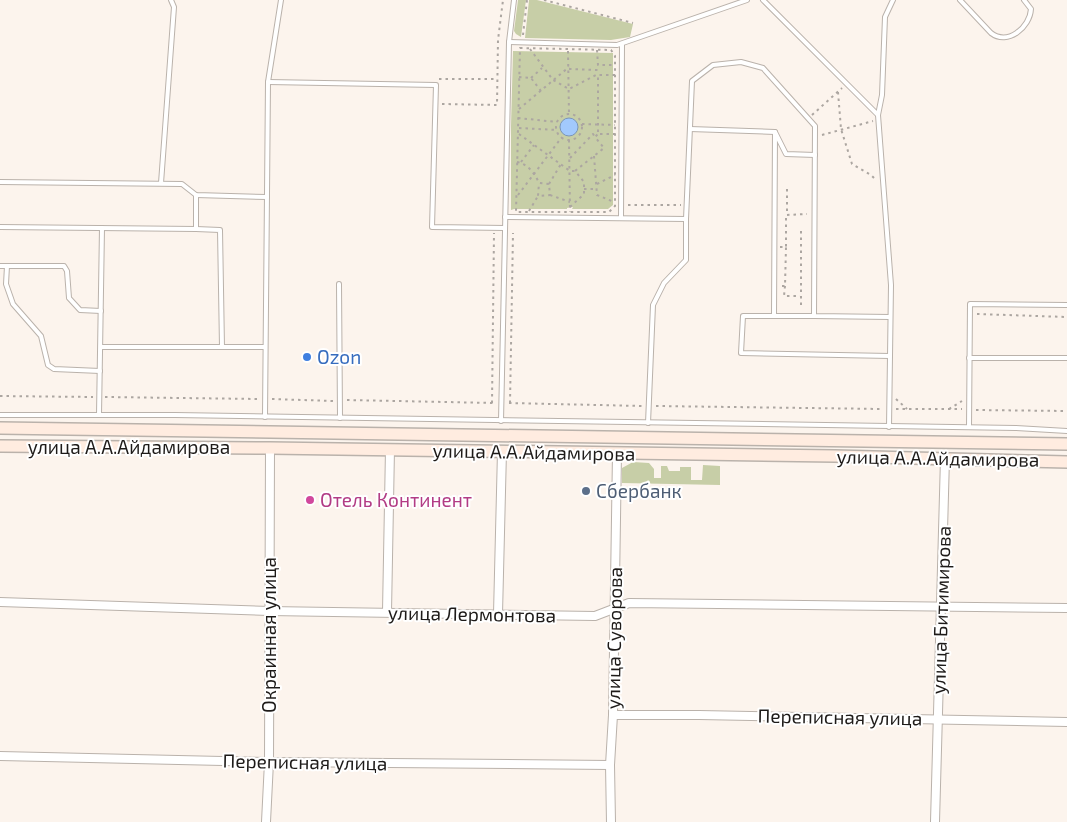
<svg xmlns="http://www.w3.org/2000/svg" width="1067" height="822" viewBox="0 0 1067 822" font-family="'Exo 2',sans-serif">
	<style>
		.green { fill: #c7cea7 }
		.water { fill: #a2c9fd; stroke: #7a95b9 }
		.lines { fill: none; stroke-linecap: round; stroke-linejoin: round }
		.service-casing { stroke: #bab2ab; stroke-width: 6 }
		.minor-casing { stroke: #bab2ab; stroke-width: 10 }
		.secondary-casing { stroke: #bab2ab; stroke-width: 14 }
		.path { stroke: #aca6a1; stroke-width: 2; stroke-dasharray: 2.5 4; stroke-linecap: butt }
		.service { stroke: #fff; stroke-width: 4 }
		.minor { stroke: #fff; stroke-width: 8 }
		.secondary { stroke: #ffece0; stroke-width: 11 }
		.shop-dot { fill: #3f7fe0; stroke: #fff; stroke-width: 2 }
		.service-dot { fill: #5c6f8a; stroke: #fff; stroke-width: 2 }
		.hotel-dot { fill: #d1479c; stroke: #fff; stroke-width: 2 }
		.labels { text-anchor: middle; stroke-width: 4; stroke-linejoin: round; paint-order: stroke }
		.shop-label { font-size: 19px; fill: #366cbe; stroke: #fff; text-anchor: start }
		.street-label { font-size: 19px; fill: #1e1b19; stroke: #fff }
		.service-label { font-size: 19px; fill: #4e5e75; stroke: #fff; text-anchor: start }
		.hotel-label { font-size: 19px; fill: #b23c85; stroke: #fff; text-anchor: start }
	</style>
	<rect width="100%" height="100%" fill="#fcf4ed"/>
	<g class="green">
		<path d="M518,0H526L521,37L516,34L514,31Z"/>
		<path d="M529,0H537L633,24L630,37L611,40L525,38Z"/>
		<path d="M513,51L613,53V205L608,209H572L573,207L567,208V209H514L511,210V126Z"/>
		<path d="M633,462L649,463L654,469V478H661V466H667L669,471H680V467H691V480H702L703,465L720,466V485L622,483V468Z"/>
	</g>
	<circle class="water" cx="569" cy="127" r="9"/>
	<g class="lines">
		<g class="service-casing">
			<g id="service">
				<path d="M763,0L878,115L891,285L889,427"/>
				<path d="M960,0L991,33C1008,46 1030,27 1031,9L1024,0"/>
				<path d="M509,42L617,45L747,0"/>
				<path d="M268,82L436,85L432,227L505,228"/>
				<path d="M878,115L882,95L885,17L893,0"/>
				<path d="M690,129L775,132L786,154L815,155"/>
				<path d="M0,182L182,184L196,195L267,197"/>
				<path d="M161,183L174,7L171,0"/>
				<path d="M505,217L686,219V260L664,283L653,305L648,423"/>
				<path d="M621,217L622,44"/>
				<path d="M686,219L692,81L713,65L741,62L763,68L815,126L814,316L890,317"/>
				<path d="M0,227L196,229V195"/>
				<path d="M196,229L220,230L222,347"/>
				<path d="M0,266H7L6,284L13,304L41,336L48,365L54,369L100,371"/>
				<path d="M7,266H64L67,271L69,298L80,310L101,311"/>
				<path d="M339,284L340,418"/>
				<path d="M774,316L775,132"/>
				<path d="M814,316H743L741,353L890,356"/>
				<path d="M101,347H265"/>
				<path d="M969,358H1067"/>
				<path d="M0,415H175L1016,428L1067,431"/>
				<path d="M99,415L102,228"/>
				<path d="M265,417L268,82L281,0"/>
				<path d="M501,421L509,42L514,0"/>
				<path d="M969,427L970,304L1067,305"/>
			</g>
		</g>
		<g class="minor-casing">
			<g id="minor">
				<path d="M0,602L269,611L595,616L629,603L1067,608"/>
				<path d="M387,612L390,449"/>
				<path d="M498,614L502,451"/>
				<path d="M613,715H699L1067,722"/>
				<path d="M0,756L269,762L610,765"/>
				<path d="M266,822L269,762L270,448"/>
				<path d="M611,822L610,765L613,715L617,453"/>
				<path d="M935,822L945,458"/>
			</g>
		</g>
		<g class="secondary-casing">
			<g id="secondary">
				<path d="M0,428L1067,444"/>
				<path d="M0,446L270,448L835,456L1067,462"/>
			</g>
		</g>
		<g class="path">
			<path d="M544,0L633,23"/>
			<path d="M523,35L527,0"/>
			<path d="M520,48L611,50L615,56V206L609,212H516Z"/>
			<path d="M530,49L553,80L569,89L598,74"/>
			<path d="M597,50L598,65H615"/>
			<path d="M568,51L569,114"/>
			<path d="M569,69L598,70V73"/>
			<path d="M615,75H598V134H615"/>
			<path d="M519,77L531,78L541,91"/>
			<path d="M531,78L542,68"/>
			<path d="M439,79H497"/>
			<path d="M838,92L841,129L852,164L871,175L876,180"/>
			<path d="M442,104L497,105L498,40L503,0"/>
			<path d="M519,109L569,67"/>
			<circle cx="569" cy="127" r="13"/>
			<path d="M812,115L842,88"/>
			<path d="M518,118L557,122"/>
			<path d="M582,124L615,125"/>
			<path d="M519,128L557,130"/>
			<path d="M519,134L570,171H575"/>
			<path d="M822,135L873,121"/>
			<path d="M569,140L570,212"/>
			<path d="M594,156L597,195L614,202"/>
			<path d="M570,158L593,134L595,137"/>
			<path d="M517,162C528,164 535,174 539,183L549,184L550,195L538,196L539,183"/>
			<path d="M521,162L534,145"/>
			<path d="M549,184L561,164"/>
			<path d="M597,184L615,175"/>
			<path d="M584,189H597"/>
			<path d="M518,195L562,137"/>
			<path d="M550,195L570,202"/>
			<path d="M628,205H681"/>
			<path d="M570,207L584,194V182L575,171L604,148L595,137L598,134"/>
			<path d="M529,211L538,196"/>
			<path d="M787,211V188"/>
			<path d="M801,231V309"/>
			<path d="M780,247H786V215L807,214"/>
			<path d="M782,286H785L786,247"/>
			<path d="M785,286L784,296H800"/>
			<path d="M977,314L1067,317"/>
			<path d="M0,396L93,397"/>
			<path d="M105,397L258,399"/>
			<path d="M272,399L333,401"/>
			<path d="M896,399L907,409"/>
			<path d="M347,400L494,403"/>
			<path d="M492,403L494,233"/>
			<path d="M509,403L642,406"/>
			<path d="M510,403L513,233"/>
			<path d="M656,406L882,409"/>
			<path d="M896,409H962"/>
			<path d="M949,409L962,401"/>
			<path d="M976,410L1067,411"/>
		</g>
		<use href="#service" class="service"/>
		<use href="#minor" class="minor"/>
		<use href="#secondary" class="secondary"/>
	</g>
	<circle class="shop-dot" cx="307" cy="357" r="5"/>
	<circle class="service-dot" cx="586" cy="491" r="5"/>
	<circle class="hotel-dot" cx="310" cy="500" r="5"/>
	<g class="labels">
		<g class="shop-label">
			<text x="317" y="364">Ozon</text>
		</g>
		<g class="street-label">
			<text x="129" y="454">улица А.А.Айдамирова</text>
			<text transform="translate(534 452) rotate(1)" y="7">улица А.А.Айдамирова</text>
			<text transform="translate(938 458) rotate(1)" y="7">улица А.А.Айдамирова</text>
			<text transform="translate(941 610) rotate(-88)" y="7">улица Битимирова</text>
			<text transform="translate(472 614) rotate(1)" y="7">улица Лермонтова</text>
			<text transform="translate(269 635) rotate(-90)" y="7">Окраинная улица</text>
			<text transform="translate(614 638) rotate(-89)" y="7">улица Суворова</text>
			<text transform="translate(840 717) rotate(1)" y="7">Переписная улица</text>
			<text transform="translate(305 762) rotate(1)" y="7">Переписная улица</text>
		</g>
		<g class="service-label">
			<text x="596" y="498">Сбербанк</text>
		</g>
		<g class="hotel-label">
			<text x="320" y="507">Отель Континент</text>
		</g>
	</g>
</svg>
